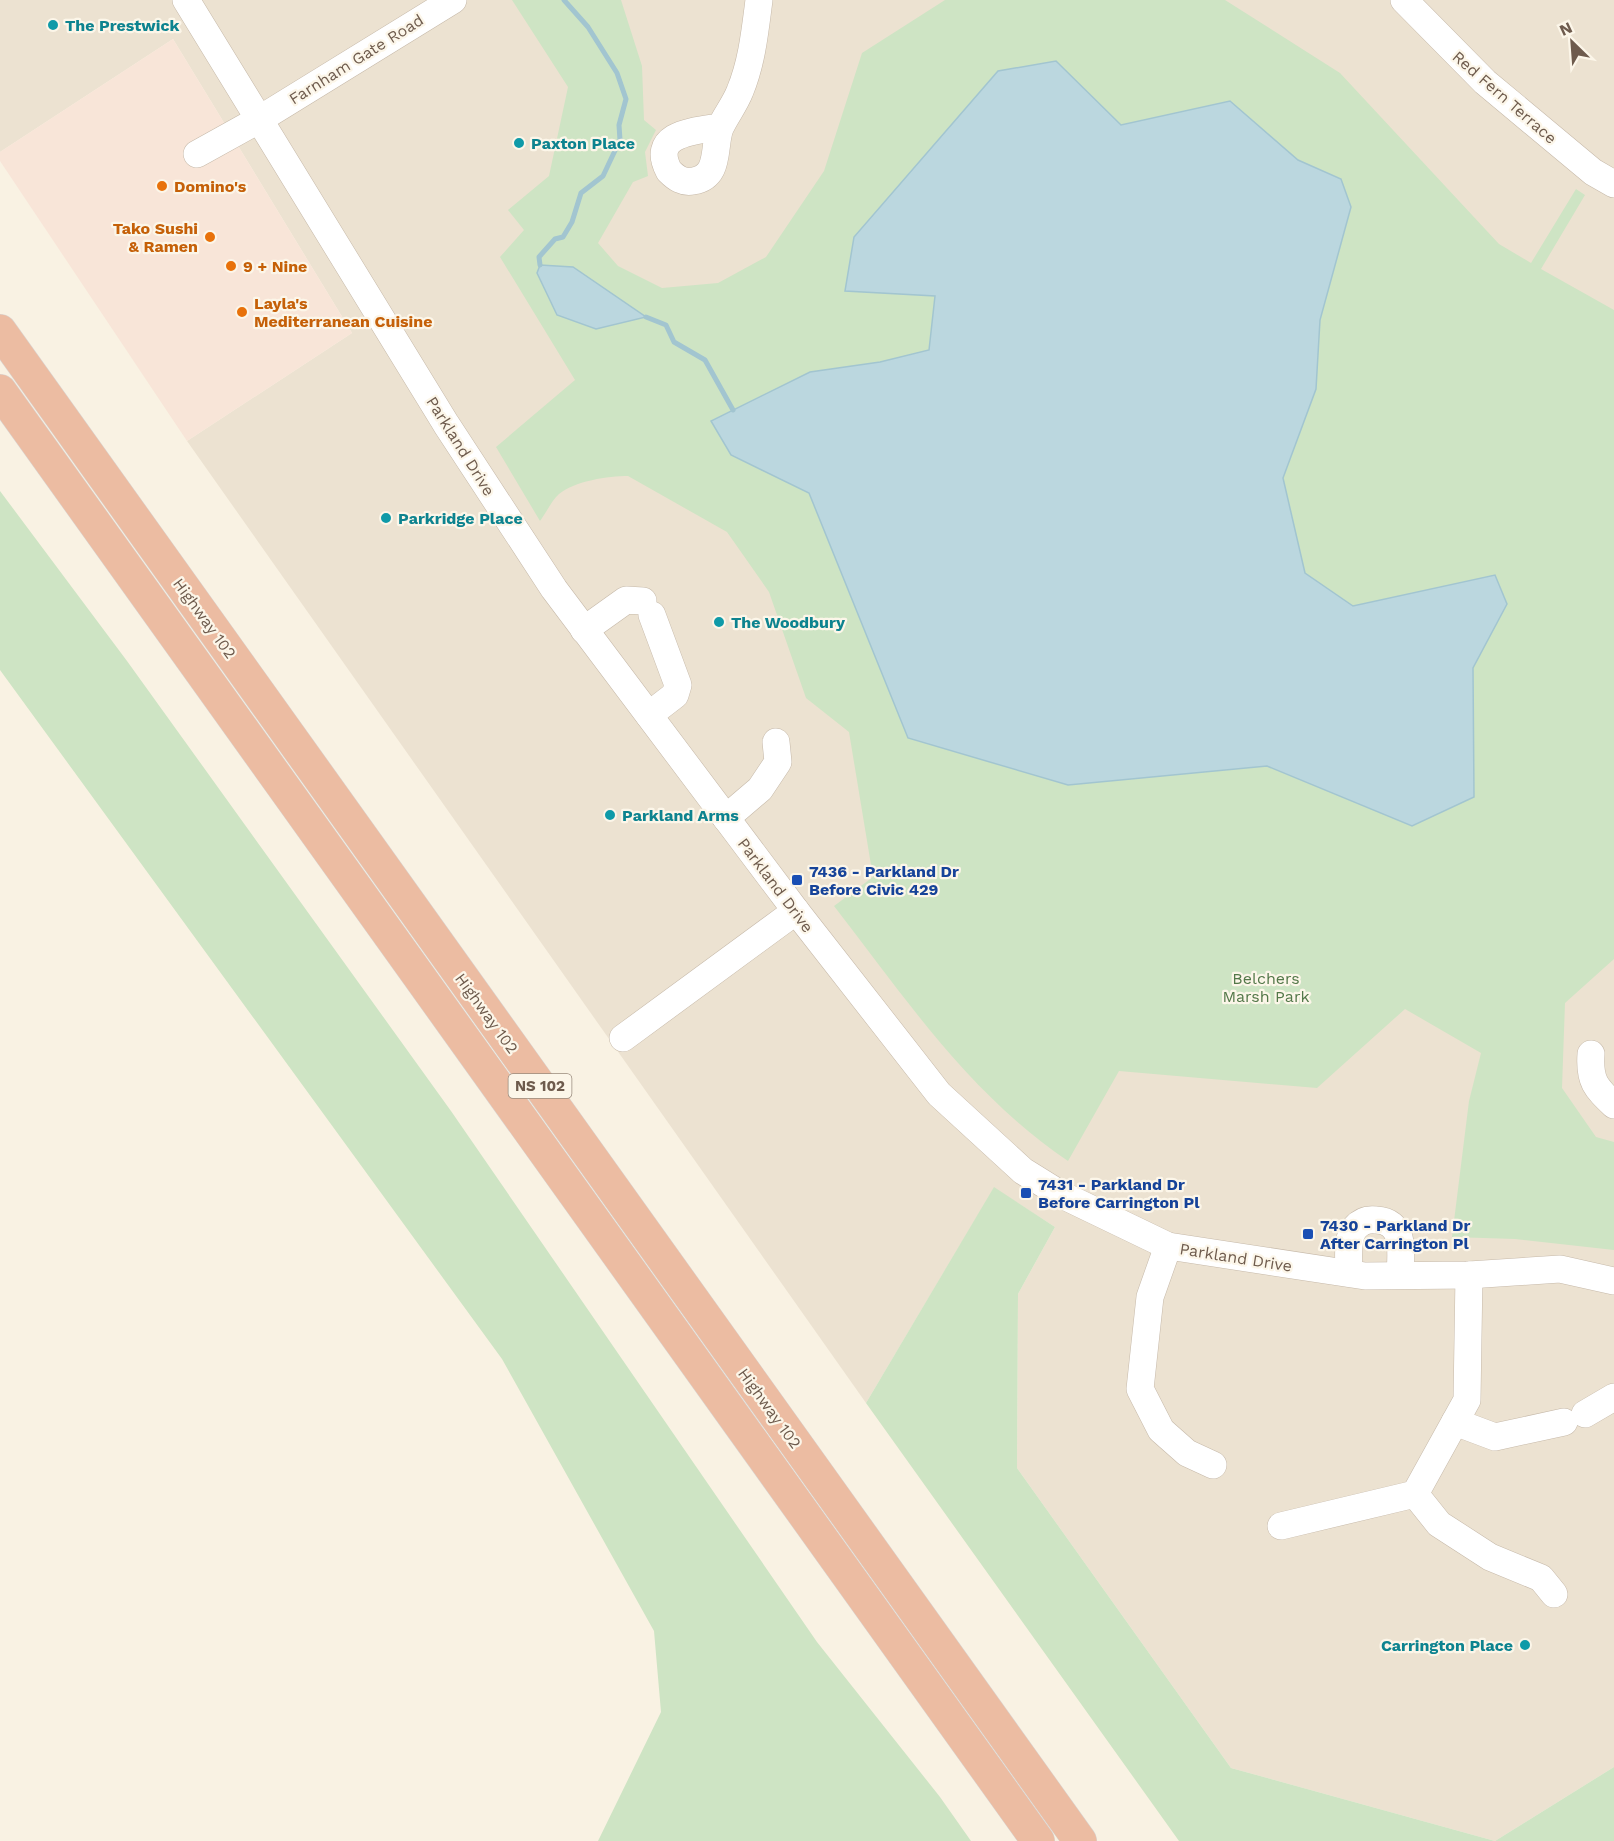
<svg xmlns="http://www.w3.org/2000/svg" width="1614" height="1841" viewBox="0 0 1614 1841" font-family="'Work Sans',sans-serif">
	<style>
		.residential { fill: #ece2d1 }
		.commercial { fill: #f8e5d8 }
		.green { fill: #cee4c4; fill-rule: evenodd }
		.water { fill: #bbd7df; stroke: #a2c5d0; stroke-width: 1.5 }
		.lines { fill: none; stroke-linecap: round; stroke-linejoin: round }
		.stream { stroke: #a2c5d0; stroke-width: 5 }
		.minor-casing { stroke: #c6b9a9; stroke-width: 28 }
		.highway-casing { stroke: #d9d4d1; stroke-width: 34 }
		.minor { stroke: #fff; stroke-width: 27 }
		.highway { stroke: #ecbca2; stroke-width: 33 }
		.culture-dot { fill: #0f9aa8; stroke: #fcf6e9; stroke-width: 2 }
		.food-dot { fill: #e8710a; stroke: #fcf6e9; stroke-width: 2 }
		.transit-dot { fill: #1a4fb4; stroke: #fcf6e9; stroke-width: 2 }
		.labels { text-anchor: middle; stroke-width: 4.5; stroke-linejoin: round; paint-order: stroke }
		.shield { fill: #fcf6e9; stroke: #998a7c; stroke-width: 1.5 }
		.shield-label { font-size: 15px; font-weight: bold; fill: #6e5b4d }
		.culture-label { font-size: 16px; font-weight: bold; fill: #0d838f; stroke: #fcf6e9; text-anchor: start }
		.street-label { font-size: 16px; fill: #6e5b4d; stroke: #fcf6e9 }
		.food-label { font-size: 16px; font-weight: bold; fill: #c56008; stroke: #fcf6e9; text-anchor: start }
		.transit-label { font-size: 16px; font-weight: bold; fill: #164399; stroke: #fcf6e9; text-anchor: start }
		.park-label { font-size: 16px; fill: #537849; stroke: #fcf6e9 }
	</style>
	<rect width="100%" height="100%" fill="#f9f2e3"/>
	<path class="residential" d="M0,0H1614V1767L1495,1841L1231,1768L1017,1468L1018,1294L1055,1227L994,1188L866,1403L187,441L352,333L173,39L0,152Z"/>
	<path class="commercial" d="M173,39L352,333L187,441L0,161V152Z"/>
	<g class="green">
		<path d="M512,0H621L642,66L644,120L656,130L645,152L648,176L633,182L598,243L618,266L662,288L718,283L766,257L824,171L862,53L945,0H1225L1340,73L1499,244L1531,263L1576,189L1585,195L1541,269L1614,310V959L1565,1003L1562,1088L1596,1137L1614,1142V1250L1515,1239L1452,1237L1469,1101L1481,1053L1405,1009L1317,1088L1119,1071L1068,1161C969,1094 906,999 834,906L873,877L849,732L806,698L769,592L727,532L628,476C608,476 575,481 559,494C552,500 546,513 540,521L496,447L575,380L500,257L524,230L508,210L549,176L568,87ZM1056,61L1121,125L1230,101L1298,160L1341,179L1351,207L1320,320L1316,389L1283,478L1305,573L1353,606L1495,575L1507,603L1473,667L1474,797L1412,826L1267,766L1068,785L908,738L809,493L880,362L929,350L936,296Z"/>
		<path d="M0,491L127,661L451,1111L817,1642L940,1797L971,1841H598L661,1712L654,1631L502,1359L0,670Z"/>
		<path d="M994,1187L1055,1227L1018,1294L1017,1468L1231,1768L1495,1841L1614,1767V1841H1179L866,1403Z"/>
	</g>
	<g class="water">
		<path d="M1056,61L1121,125L1230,101L1298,160L1341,179L1351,207L1320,320L1316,389L1283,478L1305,573L1353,606L1495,575L1507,604L1473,668L1474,797L1412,826L1267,766L1068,785L908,738L809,493L731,455L711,421L810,372L880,362L929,350L935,296L845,291L854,237L998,71Z"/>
		<path d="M540,265L573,267L646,317L596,329L557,315L537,273Z"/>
	</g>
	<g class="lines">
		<g class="stream">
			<path d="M540,265L539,257L555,239L563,237L572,222L581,193L603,176L620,140L619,125L626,99L617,73L588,27L564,0"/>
			<path d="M646,317L666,325L674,342L705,360L733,410"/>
		</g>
		<g class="minor-casing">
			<g id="minor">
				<path d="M186,0L446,424L554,589L796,911L939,1094L1023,1171L1060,1194L1168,1246L1365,1276L1469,1275L1560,1269L1614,1281"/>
				<path d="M1404,0L1485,82L1593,172L1614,184"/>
				<path d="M720,127C695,131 649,133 669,171C676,178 683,183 693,181C721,177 713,146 720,128C726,115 735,104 740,91C752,62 755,31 759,0"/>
				<path d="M197,154L260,119L453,0"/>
				<path d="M584,630L626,600L643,601"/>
				<path d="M649,715L675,695L678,685L652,615"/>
				<path d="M726,818L760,789L778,762L776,742"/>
				<path d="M623,1038L796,911"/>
				<path d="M1591,1054C1589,1081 1596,1088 1614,1105"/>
				<path d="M1168,1246L1150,1297L1140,1389L1161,1430L1187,1453L1213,1465"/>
				<path d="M1349,1273C1349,1260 1346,1238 1355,1228C1361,1221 1368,1219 1376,1220C1406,1221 1401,1254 1400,1275"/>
				<path d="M1585,1414L1614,1397"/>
				<path d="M1455,1422L1495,1437L1564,1422"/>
				<path d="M1415,1494L1467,1400L1469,1275"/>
				<path d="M1415,1494L1439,1524L1490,1557L1541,1578L1554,1594"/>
				<path d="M1281,1526L1415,1494"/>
			</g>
		</g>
		<g class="highway-casing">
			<g id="highway">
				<path d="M0,331L1080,1841"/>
				<path d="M0,391L1038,1841"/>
			</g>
		</g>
		<use href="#minor" class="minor"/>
		<use href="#highway" class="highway"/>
	</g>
	<g class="culture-dot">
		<circle cx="53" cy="25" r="6"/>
		<circle cx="519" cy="143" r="6"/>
		<circle cx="386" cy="518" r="6"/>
		<circle cx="719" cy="622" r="6"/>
		<circle cx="610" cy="815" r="6"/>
		<circle cx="1525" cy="1645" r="6"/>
	</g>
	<g class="food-dot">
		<circle cx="162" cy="186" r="6"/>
		<circle cx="210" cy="237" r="6"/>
		<circle cx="231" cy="266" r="6"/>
		<circle cx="242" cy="312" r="6"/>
	</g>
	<g class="transit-dot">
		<rect x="791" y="874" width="12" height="12" rx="3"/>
		<rect x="1020" y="1187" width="12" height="12" rx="3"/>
		<rect x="1302" y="1228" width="12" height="12" rx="3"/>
	</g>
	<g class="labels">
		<rect class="shield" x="508.5" y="1074" width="63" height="24" rx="4.5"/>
		<g class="shield-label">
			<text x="540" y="1091">NS 102</text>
		</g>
		<g class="culture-label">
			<text x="65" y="31">The Prestwick</text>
			<text x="531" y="149">Paxton Place</text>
			<text x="398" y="524">Parkridge Place</text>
			<text x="731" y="628">The Woodbury</text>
			<text x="622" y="821">Parkland Arms</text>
			<text x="1513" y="1651" text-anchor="end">Carrington Place</text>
		</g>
		<g class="street-label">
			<text transform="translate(356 59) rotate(-32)" y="6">Farnham Gate Road</text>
			<text transform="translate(1505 97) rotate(41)" y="6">Red Fern Terrace</text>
			<text transform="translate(461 446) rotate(58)" y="6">Parkland Drive</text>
			<text transform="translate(205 618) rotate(54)" y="6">Highway 102</text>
			<text transform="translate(776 885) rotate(53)" y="6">Parkland Drive</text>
			<text transform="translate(487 1013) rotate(54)" y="6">Highway 102</text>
			<text transform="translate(1236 1257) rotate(9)" y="6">Parkland Drive</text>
			<text transform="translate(770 1408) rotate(54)" y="6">Highway 102</text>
		</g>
		<g class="food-label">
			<text x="174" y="192">Domino's</text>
			<text x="198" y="234" text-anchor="end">Tako Sushi<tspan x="198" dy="18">&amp; Ramen</tspan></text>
			<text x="243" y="272">9 + Nine</text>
			<text x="254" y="309">Layla's<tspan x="254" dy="18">Mediterranean Cuisine</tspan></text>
		</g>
		<g class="transit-label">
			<text x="809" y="877">7436 - Parkland Dr<tspan x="809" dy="18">Before Civic 429</tspan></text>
			<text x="1038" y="1190">7431 - Parkland Dr<tspan x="1038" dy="18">Before Carrington Pl</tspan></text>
			<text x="1320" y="1231">7430 - Parkland Dr<tspan x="1320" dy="18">After Carrington Pl</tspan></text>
		</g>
		<g class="park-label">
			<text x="1266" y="984">Belchers<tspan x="1266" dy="18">Marsh Park</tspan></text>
		</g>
	</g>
	<g transform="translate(1572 42) rotate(335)" stroke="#fcf6e9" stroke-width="4.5" paint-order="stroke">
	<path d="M0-4.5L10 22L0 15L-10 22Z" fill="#6e5b4d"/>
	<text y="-9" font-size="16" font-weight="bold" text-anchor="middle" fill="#6e5b4d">N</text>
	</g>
</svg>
